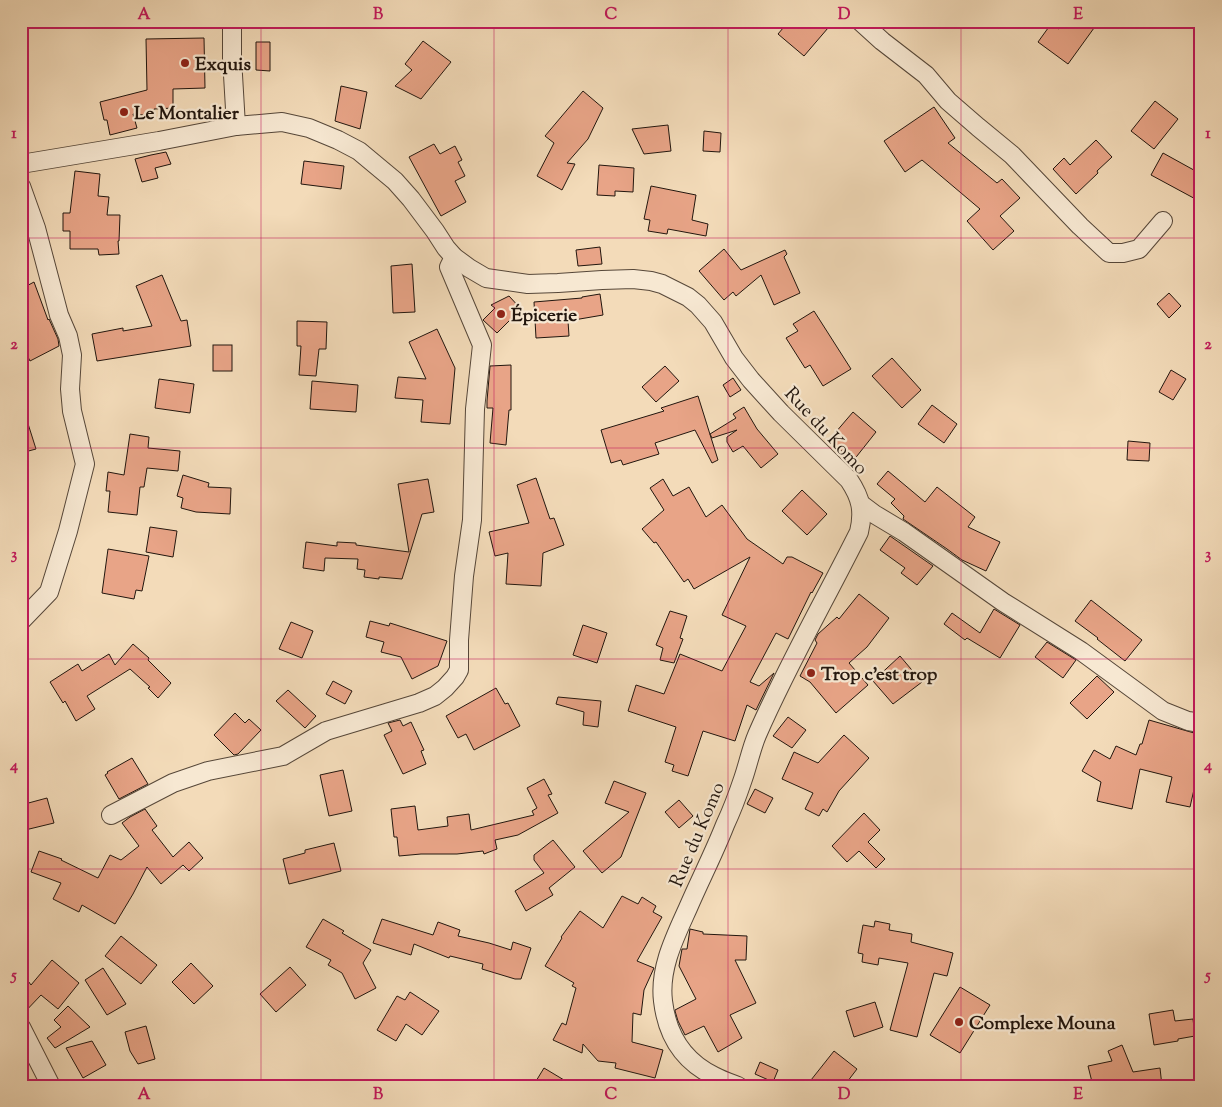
<svg xmlns="http://www.w3.org/2000/svg" width="1222" height="1107" viewBox="0 0 1222 1107" font-family="'Sorts Mill Goudy',serif">
	<style>
		.building { fill: #e8a487; stroke: #22160e }
		.lines { fill: none; stroke-linecap: round; stroke-linejoin: round }
		.minor-casing { stroke: #564739; stroke-width: 20 }
		.minor { stroke: #f7e8d2; stroke-width: 18 }
		.grid { fill: none; stroke: #c2185b; stroke-width: 1; stroke-opacity: 0.55 }
		.poi-dot { fill: #8f2418; stroke: #f7e8d2; stroke-width: 2 }
		.labels { text-anchor: middle; stroke-width: 4.5; stroke-linejoin: round; paint-order: stroke }
		.poi-label { font-size: 19px; font-weight: bold; fill: #22160e; stroke: #f7e8d2; text-anchor: start }
		.street-label { font-size: 19px; fill: #22160e; stroke: #f7e8d2 }
		.neatline { fill: none; stroke: #c2185b; stroke-width: 2 }
		.grid-label { font-size: 16px; text-anchor: middle; font-weight: bold; fill: #c2185b }
	</style>
	<rect width="100%" height="100%" fill="#f3dbb9"/>
	<filter id="stains"><feTurbulence type="fractalNoise" baseFrequency=".004" numOctaves="4"/><feColorMatrix values="0 0 0 0 .2 0 0 0 0 .09 0 0 0 0 .02 0 0 0 .5 -.17"/></filter>
	<radialGradient id="worn" r=".72"><stop offset=".6" stop-color="#630" stop-opacity="0"/><stop offset="1" stop-color="#630" stop-opacity=".3"/></radialGradient>
	<g class="building">
		<path d="M789,21H834L804,56L778,34Z"/>
		<path d="M1065,21H1085L1094,28L1068,64L1038,42L1051,24L1059,29Z"/>
		<path d="M204,38L205,88L173,89V108L154,109L153,116L133,114L137,128L110,135L107,120H104L100,102L147,90L146,39Z"/>
		<path d="M423,41L451,62L421,99L395,86L412,70L405,64Z"/>
		<path d="M256,42H270V71L256,70Z"/>
		<path d="M341,86L367,92L360,129L335,121Z"/>
		<path d="M583,91L603,108L588,139L567,163L575,164L562,190L537,176L554,143L545,136Z"/>
		<path d="M1155,101L1178,119L1154,149L1131,131Z"/>
		<path d="M934,107L955,138L948,143L997,183L1002,179L1020,198L1000,216L1014,231L993,250L967,221L980,209L922,160L905,172L884,141Z"/>
		<path d="M668,125L671,151L644,154L632,129Z"/>
		<path d="M704,131L721,133L720,152L703,151Z"/>
		<path d="M1096,140L1112,157L1097,171L1098,173L1076,194L1053,169L1064,158L1070,165Z"/>
		<path d="M434,144L440,154L455,146L462,160L458,162L465,176L455,181L466,202L441,216L409,157Z"/>
		<path d="M166,152L171,164L155,168L158,178L142,182L135,159L151,155Z"/>
		<path d="M1163,153L1201,174V202L1151,175Z"/>
		<path d="M304,161L344,166L341,189L301,184Z"/>
		<path d="M599,165L634,168L633,192L615,191V196L597,195Z"/>
		<path d="M75,171L100,174L98,196L109,197L107,215H120L119,241H118L119,254L99,255L98,249H70V231H63V213H70Z"/>
		<path d="M651,186L696,195L692,220L708,224L706,236L668,229L667,234L648,231L650,220L644,219Z"/>
		<path d="M600,247L602,264L578,266L576,250Z"/>
		<path d="M724,249L741,270L785,250L787,254L784,257L800,293L774,305L761,275L736,296L733,292L724,300L699,271Z"/>
		<path d="M412,264L415,312L393,313L391,266Z"/>
		<path d="M162,275L181,321L187,320L191,346L97,361L92,334L123,328V331L152,326L136,286Z"/>
		<path d="M34,282L48,320L49,319L58,339L59,346L30,361L21,343V335L26,332L21,320V289Z"/>
		<path d="M1169,293L1181,306L1169,318L1157,304Z"/>
		<path d="M600,294L603,315L568,321L569,336L536,338L534,302L582,298V297Z"/>
		<path d="M509,296L521,309L497,333L483,320L495,308L491,305Z"/>
		<path d="M814,311L851,369L823,386L810,365L805,368L786,338L798,331L793,324Z"/>
		<path d="M297,321L327,322L326,349H319L316,376L299,375L301,346H297Z"/>
		<path d="M437,329L455,368L450,424L421,422L423,400L395,398L398,377L426,379L409,342Z"/>
		<rect x="213" y="345" width="19" height="26"/>
		<path d="M892,358L921,390L902,408L872,376Z"/>
		<path d="M511,365V410H509L506,445L490,443L493,408H487V401L490,366Z"/>
		<path d="M665,366L679,381L656,402L642,387Z"/>
		<path d="M1171,370L1186,379L1173,400L1159,392Z"/>
		<path d="M733,378L741,390L730,397L723,385Z"/>
		<path d="M159,379L194,384L190,413L155,408Z"/>
		<path d="M312,381L358,385L356,412L310,409Z"/>
		<path d="M698,396L718,460L712,463L695,430L655,443L659,454L623,465L621,460L611,463L601,430L664,411L661,408Z"/>
		<path d="M932,405L957,424L944,443L918,424Z"/>
		<path d="M744,407L757,429L778,454L761,468L743,446L733,452L727,442V437L737,430L712,438L710,434L736,418L733,414Z"/>
		<path d="M21,411H24L36,449L21,453Z"/>
		<path d="M853,412L876,432L853,461L829,440Z"/>
		<path d="M130,434L149,437L148,448L180,451L178,471L147,468L144,487H140L137,515L108,512L110,491H106L108,472L124,475Z"/>
		<path d="M1128,441L1150,443L1149,461L1127,460Z"/>
		<path d="M888,471L925,502L937,487L975,517L968,527L1000,542L986,571L962,560L947,549L903,519L904,516L891,503L895,499L877,484Z"/>
		<path d="M183,475L209,483L208,487L231,488L230,514L196,512L181,508L183,498L177,496Z"/>
		<path d="M536,478L550,519L554,518L564,545L543,553L541,586L506,584L508,553L495,556L489,532L529,523L517,485Z"/>
		<path d="M428,479L434,512L422,514L402,579L379,577V579L364,577L365,570L357,569L358,559L325,558L324,571L303,568L306,542L337,546V542L356,543V545L409,552L398,484Z"/>
		<path d="M663,479L673,496L689,487L706,517L722,505L747,539L783,564L787,557H792L823,573L812,593L811,592L788,639L776,633L750,682L759,686L774,673L756,710L747,705L735,741L703,731L688,776L672,771L674,765L665,762L676,727L628,711L636,685L664,694L680,654L722,671L746,626L722,615L750,557L694,589L688,579L684,582L656,542L654,543L642,529L664,510L650,488Z"/>
		<path d="M802,490L827,514L807,535L782,511Z"/>
		<path d="M150,527L177,531L173,557L146,552Z"/>
		<path d="M890,536L933,566L917,585L901,573L905,568L880,550Z"/>
		<path d="M108,549L149,556L142,591L136,590L134,599L102,593Z"/>
		<path d="M859,594L889,618L867,647L849,663L868,685L836,713L810,682L800,676L817,643L815,640L818,634L837,617L839,619Z"/>
		<path d="M1091,600L1142,640L1125,661L1097,639L1098,638L1075,621Z"/>
		<path d="M994,609L1020,625L1000,658L967,638L965,640L944,624L952,613L980,633Z"/>
		<path d="M670,611L687,616L680,638L683,639L674,663L660,660L663,648L656,645Z"/>
		<path d="M370,621L389,626L390,623L447,641L438,666L412,679L401,657L381,652L384,642L366,637Z"/>
		<path d="M291,622L313,631L302,658L279,649Z"/>
		<path d="M583,625L607,633L597,663L573,655Z"/>
		<path d="M1047,642L1076,660L1063,678L1035,657Z"/>
		<path d="M133,644L149,658L148,660L171,683L158,698L148,688L150,687L130,669L87,696L95,709L76,721L65,701L63,703L50,682L78,664L82,671L109,654L115,665Z"/>
		<path d="M900,656L922,682L893,704L873,681Z"/>
		<path d="M1097,676L1114,692L1087,719L1070,703Z"/>
		<path d="M333,681L352,691L345,704L326,694Z"/>
		<path d="M496,688L505,704L508,703L520,726L474,750L466,734L458,738L446,716Z"/>
		<path d="M288,690L316,716L305,728L276,701Z"/>
		<path d="M558,697L601,701L598,727L583,725L584,712L556,704Z"/>
		<path d="M235,713L245,723L249,719L261,730L238,754L234,755L214,735Z"/>
		<path d="M788,717L806,730L792,748L773,736Z"/>
		<path d="M400,720L403,726L411,722L424,750L421,751L426,764L403,774L384,735L392,731L388,723Z"/>
		<path d="M1149,720L1201,735V773L1198,772L1190,807L1166,802L1172,777L1140,769L1132,809L1097,801L1101,782L1082,771L1094,750L1110,759L1116,746L1136,755L1140,744H1142Z"/>
		<path d="M844,735L869,758L839,791L827,812L823,809L819,816L805,809L813,793L782,779L794,752L818,763Z"/>
		<path d="M132,758L148,784L119,799L105,775L108,773L107,772Z"/>
		<path d="M343,770L352,811L329,816L320,775Z"/>
		<path d="M544,779L552,794L548,795L558,813L518,835L495,840L497,849L484,854L483,851L457,854H421L399,856L397,837H394L391,809L415,806L418,830L448,826L447,817L469,814L471,830L534,815L532,811L537,808L527,788Z"/>
		<path d="M614,781L646,793L621,857L602,873L583,851L629,812L605,803Z"/>
		<path d="M755,789L773,798L765,813L747,804Z"/>
		<path d="M47,798L54,823L21,831V805Z"/>
		<path d="M679,800L693,816L679,828L665,812Z"/>
		<path d="M145,809L157,826L152,830L173,857L189,842L203,858L189,871L183,865L161,884L147,867L133,894L115,924L82,905L79,912L53,899L61,883L31,872L39,851L62,859L61,860L98,878L110,855L121,860L139,846L122,823L130,817Z"/>
		<path d="M864,813L880,830L868,842L885,859L876,868L859,851L847,862L832,846Z"/>
		<path d="M553,840L575,867L549,888L553,895L526,911L515,891L544,873L534,860V855Z"/>
		<path d="M334,843L341,871L289,884L283,859L305,853V850Z"/>
		<path d="M622,896L638,904L642,897L656,906L653,912L662,917L637,961L654,968L644,990L641,1015L633,1013L632,1042L663,1050L655,1078L615,1068L616,1063L598,1061L583,1044L582,1053L553,1040L562,1023L566,1025L576,988L572,986L574,983L545,966L562,938L561,937L580,911L603,928Z"/>
		<path d="M323,919L344,931L342,933L371,950L363,963L376,988L355,999L342,973L328,965L331,960L306,947Z"/>
		<path d="M382,919L433,935L438,922L460,930L458,936L489,943L511,950L513,942L531,948L521,979H515L482,969L483,964L450,956L449,958L414,944L411,955L373,943Z"/>
		<path d="M875,921L890,924L889,930L912,934L911,942L953,953L947,976L934,973L917,1037L890,1030L908,963L879,958L878,965L862,962L863,954L858,953L863,925L874,927Z"/>
		<path d="M690,929L703,932V934L747,936L746,960H735L756,1003L730,1015L742,1038L718,1052L704,1026L685,1035L678,1021L675,1011V1010L696,999L679,966L682,949H687Z"/>
		<path d="M121,936L157,965L141,984L105,956Z"/>
		<path d="M52,960L79,983L58,1009L41,995L21,1016V971L31,985Z"/>
		<path d="M191,963L213,986L194,1004L172,982Z"/>
		<path d="M290,967L306,985L276,1012L260,994Z"/>
		<path d="M103,968L126,1004L107,1015L85,980Z"/>
		<path d="M960,987L990,1005L960,1053L930,1035Z"/>
		<path d="M410,992L439,1011L422,1035L406,1024L396,1041L377,1030L397,996L405,1000Z"/>
		<path d="M875,1002L883,1027L854,1037L846,1011Z"/>
		<path d="M68,1006L90,1027L55,1048L47,1038L61,1027L54,1020Z"/>
		<path d="M1173,1010L1175,1021L1193,1019L1195,1036L1178,1039V1041L1154,1045L1149,1014Z"/>
		<path d="M146,1026L155,1059L138,1064L130,1051L125,1032Z"/>
		<path d="M92,1041L106,1065L83,1078L66,1048Z"/>
		<path d="M1122,1045L1133,1072L1160,1068L1162,1086H1093L1088,1066L1112,1061L1108,1051Z"/>
		<path d="M834,1051L857,1069L844,1086H818L811,1080Z"/>
		<path d="M760,1062L778,1070L773,1082L755,1074Z"/>
		<path d="M544,1068L574,1086H533Z"/>
	</g>
	<g class="lines">
		<g class="minor-casing">
			<g id="minor">
				<path d="M232,21V58L236,126"/>
				<path d="M860,21L882,41L926,75L948,101L978,127L1012,155L1080,226L1109,253H1123L1139,249L1163,221"/>
				<path d="M21,164L159,141L236,126L282,122L309,128L338,140L359,151L395,181L411,199L435,231L446,248L454,257L469,268L486,278L528,284L558,283L602,280L633,279L651,281L662,284L688,297L698,305L713,322L734,358L751,380L781,413L849,480C861,498 864,511 859,532C825,600 787,666 757,735C751,749 748,765 743,779C738,794 732,810 725,825C714,853 700,880 688,908C675,937 659,968 663,1001C667,1035 683,1061 714,1076C721,1080 730,1083 738,1086"/>
				<path d="M21,186L36,228L54,296L59,315L68,336L72,355L70,389L72,411L85,464L68,531L49,592L21,621"/>
				<path d="M862,505L874,514L904,532L1003,602L1081,651L1163,711L1188,721L1201,723"/>
				<path d="M111,815L173,783L208,771L283,756L326,731L419,703L435,696L445,688L455,677L459,670V640L464,576L472,520L475,409L482,345L449,267L454,257"/>
				<path d="M21,1027L51,1086"/>
			</g>
		</g>
		<use href="#minor" class="minor"/>
	</g>
	<path class="grid" d="M261,21V1086M494,21V1086M728,21V1086M961,21V1086M21,238H1201M21,448H1201M21,659H1201M21,869H1201"/>
	<g class="poi-dot">
		<circle cx="185" cy="63" r="5"/>
		<circle cx="124" cy="112" r="5"/>
		<circle cx="501" cy="314" r="5"/>
		<circle cx="811" cy="673" r="5"/>
		<circle cx="959" cy="1022" r="5"/>
	</g>
	<g class="labels">
		<g class="poi-label">
			<text x="195" y="70">Exquis</text>
			<text x="134" y="119">Le Montalier</text>
			<text x="511" y="321">Épicerie</text>
			<text x="821" y="680">Trop c'est trop</text>
			<text x="969" y="1029">Complexe Mouna</text>
		</g>
		<g class="street-label">
			<text transform="translate(827 430) rotate(47)" y="7">Rue du Komo</text>
			<text transform="translate(696 834) rotate(-67)" y="7">Rue du Komo</text>
		</g>
	</g>
	<rect width="1222" height="1107" fill="none" stroke="#f3dbb9" stroke-width="55"/>
	<rect x="28" y="28" width="1166" height="1052" class="neatline"/>
	<g class="grid-label">
		<text x="144" y="19">A</text>
		<text x="378" y="19">B</text>
		<text x="611" y="19">C</text>
		<text x="844" y="19">D</text>
		<text x="1078" y="19">E</text>
		<text x="14" y="138">1</text>
		<text x="1208" y="138">1</text>
		<text x="14" y="349">2</text>
		<text x="1208" y="349">2</text>
		<text x="14" y="559">3</text>
		<text x="1208" y="559">3</text>
		<text x="14" y="770">4</text>
		<text x="1208" y="770">4</text>
		<text x="14" y="980">5</text>
		<text x="1208" y="980">5</text>
		<text x="144" y="1099">A</text>
		<text x="378" y="1099">B</text>
		<text x="611" y="1099">C</text>
		<text x="844" y="1099">D</text>
		<text x="1078" y="1099">E</text>
	</g>
	<rect width="100%" height="100%" filter="url(#stains)"/>
	<rect width="100%" height="100%" fill="url(#worn)"/>
</svg>
